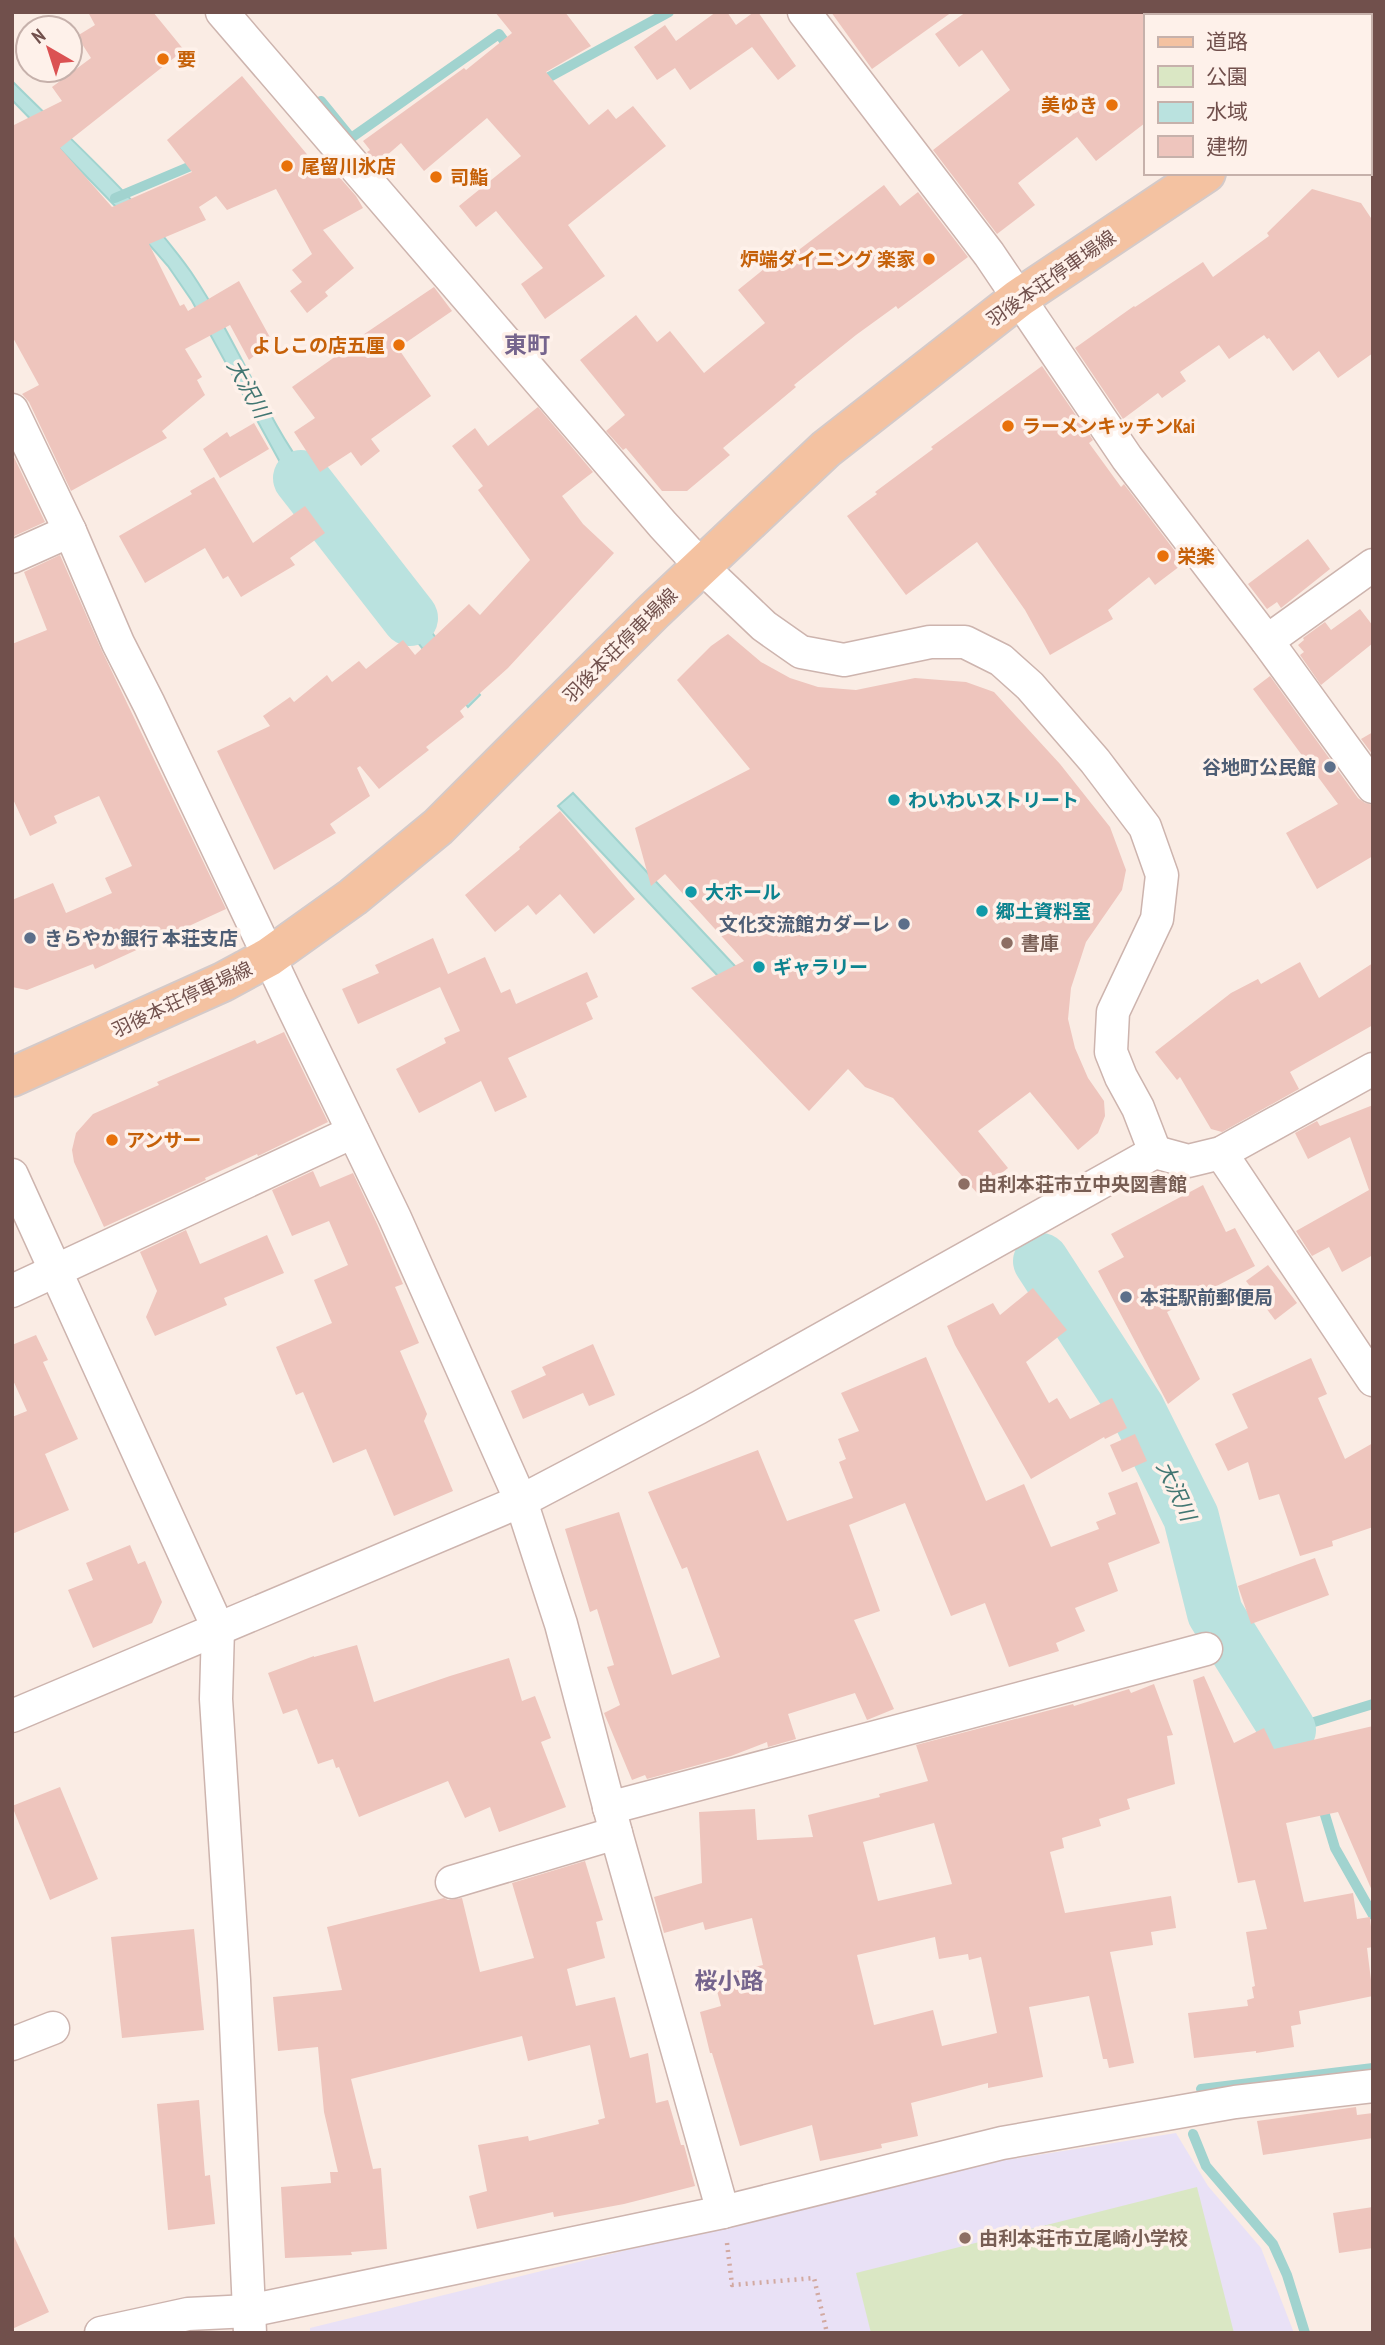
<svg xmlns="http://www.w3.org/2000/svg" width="1385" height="2345" viewBox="0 0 1385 2345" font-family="'PT Sans Narrow','Noto Sans JP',sans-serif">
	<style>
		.education { fill: #e9e1f6 }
		.green { fill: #dae7c4 }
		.water { fill: #bae2df; stroke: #a1d3cf; stroke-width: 2 }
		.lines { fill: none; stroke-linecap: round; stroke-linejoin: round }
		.stream { stroke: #a1d3cf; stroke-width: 10 }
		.river { stroke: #bae2df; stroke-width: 56 }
		.building { fill: #eec5bd; fill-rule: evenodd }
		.minor-casing { stroke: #cdb4ae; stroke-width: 35 }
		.major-casing { stroke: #d4cac9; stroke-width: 42 }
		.path { stroke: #d2a9a1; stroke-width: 4.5; stroke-dasharray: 2 5; stroke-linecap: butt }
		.minor { stroke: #fff; stroke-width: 32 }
		.major { stroke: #f4c2a1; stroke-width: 38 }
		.food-dot { fill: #e8710a; stroke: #fef1ea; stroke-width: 2.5 }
		.service-dot { fill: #5c6f8a; stroke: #fef1ea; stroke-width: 2.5 }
		.culture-dot { fill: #0f9aa8; stroke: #fef1ea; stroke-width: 2.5 }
		.education-dot { fill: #8d6e63; stroke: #fef1ea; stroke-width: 2.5 }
		.labels { text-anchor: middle; stroke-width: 7; stroke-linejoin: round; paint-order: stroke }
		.food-label { font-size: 19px; font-weight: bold; fill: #c56008; stroke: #fef1ea; text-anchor: start }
		.street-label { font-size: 19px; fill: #71504c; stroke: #fef1ea }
		.service-label { font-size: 19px; font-weight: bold; fill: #4e5e75; stroke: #fef1ea; text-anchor: end }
		.culture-label { font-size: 19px; font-weight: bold; fill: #0d838f; stroke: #fef1ea; text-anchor: start }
		.education-label { font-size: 19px; font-weight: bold; fill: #785e54; stroke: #fef1ea; text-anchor: start }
		.water-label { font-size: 21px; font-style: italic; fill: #417672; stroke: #fef1ea }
		.quarter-label { font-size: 23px; font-weight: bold; fill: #75648d; stroke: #fef1ea }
	</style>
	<rect width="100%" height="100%" fill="#faece4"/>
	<path class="education" d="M1176,2133L1208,2186L1261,2248L1294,2333H310V2328L968,2166Z"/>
	<path class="green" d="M1197,2187L1234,2333H871L856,2273Z"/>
	<g class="water">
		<path d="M12,81C72,141 142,203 191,272C224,321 248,374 277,426C299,465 326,499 354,535L341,546L287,475L192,301L168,266L118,209L12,100Z"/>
		<path d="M369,551L480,695L468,707L356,563Z"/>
		<path d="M573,793L748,980L734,993L558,806Z"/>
	</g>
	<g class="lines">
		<g class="stream">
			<path d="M540,82L669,12"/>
			<path d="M321,101L351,138L499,34L510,49"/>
			<path d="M115,198L198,163"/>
			<path d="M1301,1756L1288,1730L1373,1704"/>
			<path d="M1322,1805L1335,1848L1373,1915"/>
			<path d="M1201,2089L1373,2068"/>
			<path d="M1193,2134L1206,2166L1273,2244L1287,2275L1305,2333"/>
		</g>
		<g class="river">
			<path d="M301,478L410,618"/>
			<path d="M1041,1261L1137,1409L1191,1517L1215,1613L1288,1730"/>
		</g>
	</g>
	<g class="building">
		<path d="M88,12H153L184,50L60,148L112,207L192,172L167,140L242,76L325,176L334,171L356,196L363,208L323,230L354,268L325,292L328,296L307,313L290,291L302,282L292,270L312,254L276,189L227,210L216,196L199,207L206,220L149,244L180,306L184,304L188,311L239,281L272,341L249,360L230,325L185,349L202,377L197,380L205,395L162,431L167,438L71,491L29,402L22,394L39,385L12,336V126L62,101L52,87L91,58L77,36L95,25Z"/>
		<path d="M495,12H565L591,46L546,72L589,125L608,109L616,119L633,106L666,146L568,225L605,276L545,319L521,284L543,268L496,211L476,227L459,206L521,156L487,118L424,171L401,143L377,164L367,152L370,150L363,141L464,68L466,70L512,33Z"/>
		<path d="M716,12H727L736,25L754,12H758L796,66L778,80L752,47L690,90L675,68L657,80L634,47L665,25L676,41Z"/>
		<path d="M831,12H952L872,69Z"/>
		<path d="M966,12H1145V123L1096,161L1077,137L1018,183L1035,205L997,234L933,150L1010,90L982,50L959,67L935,34Z"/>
		<path d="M884,185L900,206L918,192L968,257L898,309L896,306L856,335L794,385L796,387L723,448L730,455L687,491H662L626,448L623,450L606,431L625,415L580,360L636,315L657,342L670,331L704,373L765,323L738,290L775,260L779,265Z"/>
		<path d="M1312,189L1361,203L1373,221V353L1338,378L1319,351L1293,371L1269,338L1267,339L1264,335L1229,359L1219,345L1180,372L1186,381L1162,398L1158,393L1123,419L1075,348L1134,306L1135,307L1203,262L1213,277L1269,236L1267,233Z"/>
		<path d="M434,287L452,311L398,348L431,396L371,439L380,451L361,466L351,452L320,472L294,432L315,418L292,387L349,347L348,345Z"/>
		<path d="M1042,366L1093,440L1089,443L1121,487L1124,484L1184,563L1155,585L1149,577L1108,610L1113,619L1050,655L1025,610L977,542L906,595L847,516L877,494L875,492L933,449L931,447Z"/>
		<path d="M538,407L593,472L562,496L583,524L614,553L508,668L460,711L464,717L426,747L429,750L379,789L360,766L357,768L370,796L330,824L336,833L274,870L217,751L270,726L263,716L290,697L294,702L327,675L332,682L359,661L366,669L403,640L415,655L469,604L480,615L530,560L478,490L483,486L452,446L475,428L488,446Z"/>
		<path d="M254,423L269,449L220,478L203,449L227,432L230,437Z"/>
		<path d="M12,453L45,522L12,537Z"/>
		<path d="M214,477L253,543L305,506L325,533L290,558L295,565L241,597L228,576L223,579L205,548L145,583L119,536L192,494L190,491Z"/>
		<path d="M1308,539L1330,569L1281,608L1277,602L1267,609L1248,584Z"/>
		<path d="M60,555L102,651L226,909L95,969L93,964L27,990L12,987V900L53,883L66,913L112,893L105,878L132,866L99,796L54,816L57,823L30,836L12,797V644L47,630L24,572Z"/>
		<path d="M1360,609L1373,626V643L1321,685L1300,655L1304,652L1298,645L1304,640L1303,638L1325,622L1331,630Z"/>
		<path d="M728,634L761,662L790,678L818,687L856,690L915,678L966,682L994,692L1060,764L1110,827L1126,870L1122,890L1086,942L1071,988L1068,1019L1075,1048L1088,1078L1104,1101L1105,1116L1098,1133L1078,1150L1030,1092L978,1131L1008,1168L977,1193L893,1098L865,1087L848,1069L809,1111L691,988L744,961L665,874L651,886L635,828L750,769L677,680L711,646Z"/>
		<path d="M1270,676L1358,798L1365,803L1373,805V856L1317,889L1286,833L1338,804L1253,689Z"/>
		<path d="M1373,732V755L1361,739Z"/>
		<path d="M560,811L635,899L594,934L560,894L536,915L528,905L495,932L465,895L520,849L519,847Z"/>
		<path d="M433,938L448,974L485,957L501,993L510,989L516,1004L587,972L598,997L586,1003L593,1019L508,1058L527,1097L495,1112L481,1081L419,1113L396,1069L446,1043L444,1038L460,1031L440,987L358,1024L342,989L379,973L375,965Z"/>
		<path d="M1300,962L1319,998L1373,963V1025L1290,1072L1299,1089L1222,1132L1211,1129L1180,1077L1177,1080L1155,1052L1231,993L1258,979L1261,984Z"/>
		<path d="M284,1032L328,1122L258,1156L257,1154L205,1178L206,1180L104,1227L74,1162L72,1150L76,1133L93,1114L159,1085L157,1082L255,1040L257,1044Z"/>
		<path d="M1373,1105V1255L1342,1272L1329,1247L1312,1256L1296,1231L1369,1190L1350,1137L1308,1159L1295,1133L1317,1121L1320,1126Z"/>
		<path d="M313,1171L320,1187L353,1173L378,1226L403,1284L395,1287L419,1343L400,1351L427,1414L424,1421L453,1491L394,1516L366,1449L333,1463L303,1392L296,1395L276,1347L332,1323L314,1280L348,1265L329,1221L292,1236L272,1190Z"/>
		<path d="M1203,1185L1226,1232L1235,1228L1255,1266L1167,1312L1200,1379L1168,1404L1098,1271L1124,1257L1111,1234Z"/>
		<path d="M186,1230L200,1264L267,1235L284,1273L224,1298L227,1305L155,1336L146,1317L157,1291L140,1252Z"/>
		<path d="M1268,1265L1297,1303L1275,1320L1246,1281Z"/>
		<path d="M1033,1288L1067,1330L1026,1362L1049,1403L1057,1398L1070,1419L1112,1398L1127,1428L1105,1439L1104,1437L1031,1479L955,1345L947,1326L993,1303L1000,1315Z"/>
		<path d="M36,1335L48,1360L43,1362L78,1439L45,1454L69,1510L12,1534V1417L27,1411L12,1378V1345Z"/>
		<path d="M593,1344L615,1395L589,1406L583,1393L523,1419L511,1391L546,1375L542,1367Z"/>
		<path d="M926,1357L986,1501L1024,1484L1051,1547L1099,1529L1096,1522L1116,1514L1108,1493L1137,1482L1160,1543L1108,1563L1118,1591L1075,1608L1085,1631L1056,1643L1059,1651L1009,1667L985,1603L951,1616L905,1503L849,1525L880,1611L854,1620L894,1709L867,1720L855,1693L788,1714L796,1739L768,1747L767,1742L731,1756L647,1779L645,1775L632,1780L604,1713L620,1705L607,1667L614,1665L597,1609L590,1612L565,1529L619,1512L672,1675L720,1657L687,1567L682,1569L648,1492L758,1450L787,1521L853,1498L839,1462L846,1459L838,1439L859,1431L841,1393Z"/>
		<path d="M1311,1358L1327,1394L1318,1398L1345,1459L1373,1443V1527L1332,1541L1333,1546L1300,1556L1279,1494L1259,1500L1248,1462L1228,1471L1215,1444L1248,1428L1232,1394Z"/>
		<path d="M1135,1434L1147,1461L1122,1472L1110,1445Z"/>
		<path d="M130,1545L138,1564L145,1561L162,1602L152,1623L93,1648L68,1590L93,1580L86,1563Z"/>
		<path d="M1315,1558L1329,1595L1251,1624L1238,1586Z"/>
		<path d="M357,1645L374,1702L450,1676L509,1658L522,1701L535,1696L551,1738L541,1742L566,1807L499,1832L490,1807L465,1818L448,1781L359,1817L339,1767L336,1768L333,1759L318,1764L297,1709L283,1714L268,1673L314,1656V1657Z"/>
		<path d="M1204,1676L1234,1743L1264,1728L1274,1749L1373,1726V1893L1338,1812L1286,1823L1304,1902L1353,1893L1357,1919L1370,1917L1373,1947L1367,1948L1373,1996L1299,2011L1301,2024L1291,2026L1294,2047L1256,2053V2051L1194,2058L1188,2013L1248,2006L1247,2000L1254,1998L1252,1987L1255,1986L1246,1932L1267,1929L1255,1880L1238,1883L1193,1680Z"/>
		<path d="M1154,1684L1173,1735L1167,1736L1175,1784L1127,1799L1130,1809L1099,1819L1101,1826L1062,1838L1064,1848L1050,1852L1065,1913L1171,1896L1176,1928L1151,1932L1153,1945L1110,1952L1134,2063L1109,2068L1107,2059H1103L1089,1996L1029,2007L1043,2077L988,2088V2083L911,2103L918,2136L881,2144L882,2148L854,2154L820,2161L812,2125L740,2146L712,2053H710L700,2012L721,2006L717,1991L726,1989L723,1974L763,1965L752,1918L705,1930L703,1922L664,1933L654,1897L702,1883L699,1812L755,1809L757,1840L813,1837L808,1815L880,1797L879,1794L928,1781L916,1745L1073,1704L1074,1706L1129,1689L1131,1693ZM934,1823L952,1884L878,1901L863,1842ZM935,1937L939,1959L968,1954L969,1960L981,1957L997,2033L942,2046L933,2010L874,2025L857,1955Z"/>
		<path d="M60,1787L98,1879L50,1900L12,1806Z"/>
		<path d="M585,1861L603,1920L596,1922L605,1958L567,1969L576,2006L615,1997L630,2058L648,2053L656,2103L668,2100L681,2145H684L695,2186L624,2204L554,2217L553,2212L477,2229L469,2196L487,2191L478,2145L528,2136L529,2141L599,2124L598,2120L605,2118L590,2045L528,2061L522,2036L351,2079L373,2169L381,2168L387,2249L351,2252L352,2255L285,2258L281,2187L331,2183L330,2172H338L324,2112L318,2047L278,2051L273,1997L342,1990L327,1927L444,1898L448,1900L462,1898L480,1972L534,1958L512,1883Z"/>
		<path d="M194,1929L204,2030L122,2038L111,1937Z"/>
		<path d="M199,2100L205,2176L210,2175L215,2224L168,2230L157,2104Z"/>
		<path d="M1356,2107L1357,2115L1373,2113V2138L1263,2155L1257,2121Z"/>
		<path d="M1373,2207V2248L1339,2253L1333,2213Z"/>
		<path d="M12,2232L49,2312L12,2329Z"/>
	</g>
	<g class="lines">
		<g class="minor-casing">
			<g id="minor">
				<path d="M222,12L663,525L701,566L764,626L801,652L844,660L930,642H965L1001,660L1030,686L1095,761L1145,827L1162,875L1157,919L1113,1012L1111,1052L1121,1077L1138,1108L1155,1152"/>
				<path d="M804,12L989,254L1127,458L1267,641L1373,787"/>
				<path d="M1292,12L1295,16"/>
				<path d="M1369,114L1373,119"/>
				<path d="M12,410L70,531L118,643L149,704L290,1001L395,1218L521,1501L561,1624L616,1833L723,2212"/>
				<path d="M12,557L70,531"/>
				<path d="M1267,641L1373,565"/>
				<path d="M1221,1153L1373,1380"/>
				<path d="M12,1175L218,1628L216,1699L234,1980L250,2333"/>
				<path d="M12,1291L353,1132"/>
				<path d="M12,1716L521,1501L698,1408L1155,1152L1188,1161L1221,1153L1373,1069"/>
				<path d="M609,1808L1206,1649"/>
				<path d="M452,1882L616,1833"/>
				<path d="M12,2044L53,2028"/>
				<path d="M101,2333L188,2314L249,2311L723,2212L1002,2143L1235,2102L1373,2086"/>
			</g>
		</g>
		<g class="major-casing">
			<g id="major">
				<path d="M1369,69L1373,67"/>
				<path d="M12,1077L223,982L269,957L353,897L438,827L654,611L826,449L1019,298L1206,173"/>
			</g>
		</g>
		<path class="path" d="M727,2243L732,2285L814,2278L827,2333"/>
		<use href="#minor" class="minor"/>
		<use href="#major" class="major"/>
	</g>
	<g class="food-dot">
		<circle cx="163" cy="59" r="7"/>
		<circle cx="1112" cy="105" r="7"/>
		<circle cx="287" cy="166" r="7"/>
		<circle cx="436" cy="177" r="7"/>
		<circle cx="929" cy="259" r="7"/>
		<circle cx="399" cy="345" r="7"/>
		<circle cx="1008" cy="426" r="7"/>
		<circle cx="1163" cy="556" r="7"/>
		<circle cx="112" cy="1140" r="7"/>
	</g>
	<g class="service-dot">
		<circle cx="1330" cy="767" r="7"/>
		<circle cx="904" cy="924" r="7"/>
		<circle cx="30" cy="938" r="7"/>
		<circle cx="1126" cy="1297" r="7"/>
	</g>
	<g class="culture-dot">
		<circle cx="894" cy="800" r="7"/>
		<circle cx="691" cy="892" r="7"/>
		<circle cx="982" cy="911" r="7"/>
		<circle cx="759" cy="967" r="7"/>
	</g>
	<g class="education-dot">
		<circle cx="1007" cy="943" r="7"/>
		<circle cx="964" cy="1184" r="7"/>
		<circle cx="965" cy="2238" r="7"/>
	</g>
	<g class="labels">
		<g class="food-label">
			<text x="177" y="66">要</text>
			<text x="1098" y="112" text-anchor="end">美ゆき</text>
			<text x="301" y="173">尾留川氷店</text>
			<text x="450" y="184">司鮨</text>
			<text x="915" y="266" text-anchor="end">炉端ダイニング 楽家</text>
			<text x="385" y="352" text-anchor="end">よしこの店五厘</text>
			<text x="1022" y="433">ラーメンキッチンKai</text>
			<text x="1177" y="563">栄楽</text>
			<text x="126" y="1147">アンサー</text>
		</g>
		<g class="street-label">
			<text transform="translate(1051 278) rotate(-35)" y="7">羽後本荘停車場線</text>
			<text transform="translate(620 645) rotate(-45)" y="7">羽後本荘停車場線</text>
			<text transform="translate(182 999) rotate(-25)" y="7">羽後本荘停車場線</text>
		</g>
		<g class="service-label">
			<text x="1316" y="774">谷地町公民館</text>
			<text x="890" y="931">文化交流館カダーレ</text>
			<text x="44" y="945" text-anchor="start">きらやか銀行 本荘支店</text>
			<text x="1140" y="1304" text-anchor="start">本荘駅前郵便局</text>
		</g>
		<g class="culture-label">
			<text x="908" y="807">わいわいストリート</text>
			<text x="705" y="899">大ホール</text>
			<text x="996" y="918">郷土資料室</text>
			<text x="773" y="974">ギャラリー</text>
		</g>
		<g class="education-label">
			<text x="1021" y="950">書庫</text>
			<text x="978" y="1191">由利本荘市立中央図書館</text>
			<text x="979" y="2245">由利本荘市立尾崎小学校</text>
		</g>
		<g class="water-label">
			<text transform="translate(248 389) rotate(61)" y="7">大沢川</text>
			<text transform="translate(1176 1491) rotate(65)" y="7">大沢川</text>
		</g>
		<g class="quarter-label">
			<text x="527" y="353">東町</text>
			<text x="729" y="1989">桜小路</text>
		</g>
	</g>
	<rect width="1385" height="2345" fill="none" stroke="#71504c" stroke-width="28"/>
	<rect x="1144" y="14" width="228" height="161" fill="#fef1ea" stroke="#c6b1ab" stroke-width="2"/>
	<rect x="1158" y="37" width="35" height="10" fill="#f4c2a1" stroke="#c6b1ab" stroke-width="2"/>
	<text x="1206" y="49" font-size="21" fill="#71504c">道路</text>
	<rect x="1158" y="66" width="35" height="21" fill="#dae7c4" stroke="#c6b1ab" stroke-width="2"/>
	<text x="1206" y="84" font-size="21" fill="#71504c">公園</text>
	<rect x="1158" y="102" width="35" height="21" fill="#bae2df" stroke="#c6b1ab" stroke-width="2"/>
	<text x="1206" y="119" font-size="21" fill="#71504c">水域</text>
	<rect x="1158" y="136" width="35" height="21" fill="#eec5bd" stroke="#c6b1ab" stroke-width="2"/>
	<text x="1206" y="154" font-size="21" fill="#71504c">建物</text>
	<g transform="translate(49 49) rotate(321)"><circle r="33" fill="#fef1ea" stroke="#c6b1ab" stroke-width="2"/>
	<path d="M0-5L12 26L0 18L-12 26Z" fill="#db5253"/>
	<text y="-10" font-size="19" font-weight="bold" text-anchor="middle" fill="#71504c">N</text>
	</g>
</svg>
